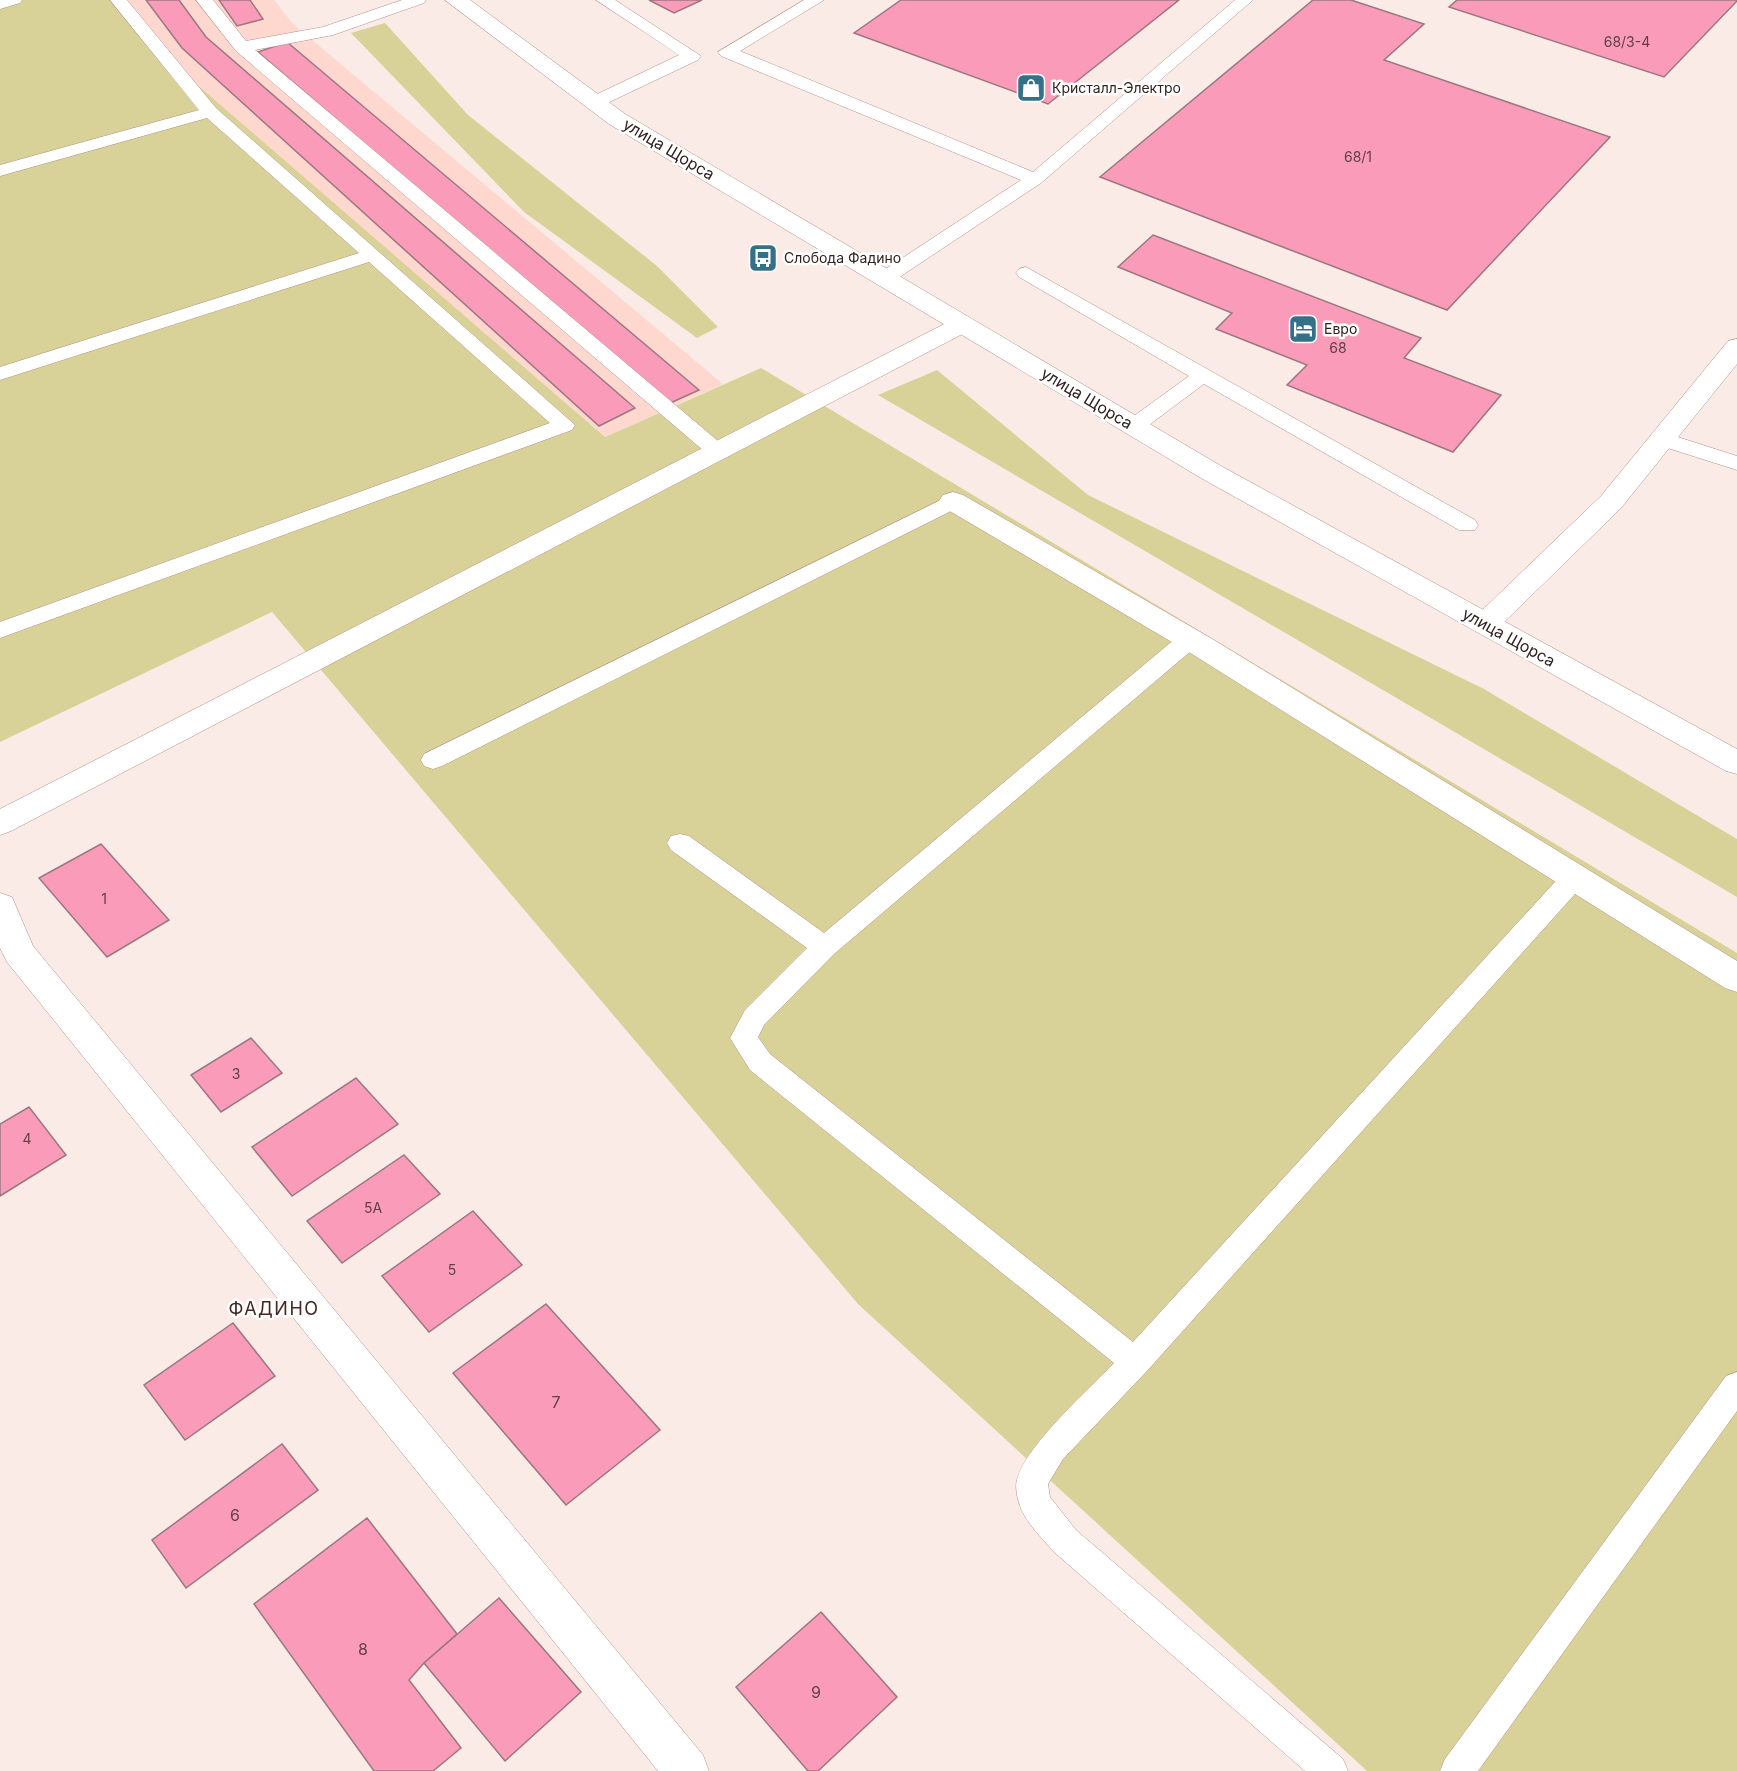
<svg xmlns="http://www.w3.org/2000/svg" width="1737" height="1771" viewBox="0 0 1737 1771" font-family="Inter,sans-serif">
	<style>
		.built { fill: #fed8cf }
		.green { fill: #d9d298 }
		.building { fill: #fa9cb9; stroke: #9a7781; stroke-width: 1.5 }
		.lines { fill: none; stroke-linecap: round; stroke-linejoin: round }
		.lane-casing { stroke: #b38f86; stroke-width: 1 }
		.street-casing { stroke: #b38f86; stroke-width: 1 }
		.primary-casing { stroke: #b38f86; stroke-width: 1 }
		.lane { fill: #fff; fill-rule: evenodd }
		.street { fill: #fff; fill-rule: evenodd }
		.primary { fill: #fff; fill-rule: evenodd }
		.labels { text-anchor: middle; stroke-width: 5; stroke-linejoin: round; paint-order: stroke }
		.number-label { font-size: 14px; fill: #624046 }
		.far-poi-label { font-size: 14px; fill: #30221f; stroke: #fff; text-anchor: start }
		.street-label { font-size: 16px; fill: #30221f; stroke: #fff }
		.near-number-label { font-size: 16px; fill: #624046 }
		.neighbourhood-label { font-size: 18px; letter-spacing: 1.5px; fill: #442720; stroke: #fff }
	</style>
	<rect width="100%" height="100%" fill="#fbebe7"/>
	<path class="built" d="M122,0H274L293,24L723,384L605,437L164,56Z"/>
	<g class="green">
		<path d="M0,0H122L164,56L605,437L761,368L1737,953V1771H1367L858,1304L272,612L0,742Z"/>
		<path d="M385,23L468,115L657,266L718,327L697,338L524,212L351,33Z"/>
		<path d="M937,370L1088,495L1484,689L1737,839V897L878,395Z"/>
	</g>
	<g class="building">
		<path d="M146,0H179L206,37L635,408L599,426L182,48Z"/>
		<path d="M219,0H250L263,19L237,26Z"/>
		<path d="M649,0H702L674,13Z"/>
		<path d="M901,0H1179L1048,104L854,33Z"/>
		<path d="M1313,0H1351L1424,24L1384,60L1610,137L1447,310L1100,177Z"/>
		<path d="M1457,0H1737V1L1664,77L1449,7Z"/>
		<path d="M287,42L699,390L668,404L258,52Z"/>
		<path d="M1153,235L1421,338L1404,358L1501,395L1453,452L1287,385L1307,365L1216,329L1232,313L1118,267Z"/>
		<path d="M101,844L169,920L107,957L39,878Z"/>
		<path d="M251,1038L282,1073L221,1112L191,1075Z"/>
		<path d="M356,1078L398,1124L292,1196L252,1147Z"/>
		<path d="M29,1107L66,1155L0,1196V1124Z"/>
		<path d="M404,1155L440,1194L342,1263L307,1221Z"/>
		<path d="M473,1211L522,1265L429,1332L382,1276Z"/>
		<path d="M546,1304L660,1430L566,1505L453,1373Z"/>
		<path d="M233,1323L275,1376L185,1440L144,1385Z"/>
		<path d="M282,1444L318,1490L186,1588L152,1540Z"/>
		<path d="M367,1518L457,1634L424,1663L409,1680L461,1748L433,1771H374L254,1604Z"/>
		<path d="M499,1598L581,1692L505,1761L424,1663Z"/>
		<path d="M821,1612L897,1697L818,1771H808L736,1687Z"/>
	</g>
	<g class="lines">
		<g class="lane-casing">
			<g id="lane">
				<path d="M0,0H22L20,3L0,9Z"/>
				<path d="M110,0H127L216,108L575,425L572,430L0,638V622L550,423L369,262L0,380V367L359,253L207,118L0,176V165L199,110Z"/>
				<path d="M196,0H213L246,41L323,27L402,0H426L424,3L333,35L255,50L725,447L729,452L725,457H711L236,51Z"/>
				<path d="M596,0H615L701,56L698,60L601,106H589L586,102L589,98L679,55Z"/>
				<path d="M804,0H824L740,51L1033,172L1235,0H1253L1041,183L892,282H878L875,278L878,274L1021,180L721,56L718,52Z"/>
				<path d="M1026,267L1475,520L1478,525L1475,530H1459L1204,384L1141,431H1127L1124,426L1127,421L1189,376L1019,277L1016,273L1019,269Z"/>
				<path d="M1662,432L1737,456V470L1655,444L1652,439L1655,434Z"/>
				<path d="M953,494L961,496L964,501L961,506L442,766L433,769L424,766L421,760L424,754Z"/>
				<path d="M1190,631L1198,633L1201,639L1198,645L834,954L764,1025L758,1037L770,1054L1133,1342L1565,871L1574,868L1583,871L1587,878L1583,885L1146,1372L1063,1459L1048,1484L1050,1497L1076,1530L1343,1759L1348,1771H1305L1054,1552C1042,1538 1024,1521 1019,1503C1017,1497 1015,1486 1017,1480C1023,1449 1090,1388 1114,1363L750,1070L730,1038L745,1010L807,948L671,850L667,843L671,836L680,834L689,836L824,933L1182,633Z"/>
				<path d="M1737,1372V1411L1478,1771H1440L1445,1759L1726,1376Z"/>
			</g>
		</g>
		<g class="street-casing">
			<g id="street">
				<path d="M963,316L972,319L976,324L972,329L11,831L0,835V809L954,319Z"/>
				<path d="M1737,339V364L1621,508L1495,631L1485,634L1475,631L1470,624L1475,617L1601,496L1728,341Z"/>
				<path d="M953,492L963,495L1214,640L1737,961V992L1725,988L1192,654L943,507L939,501L943,495Z"/>
				<path d="M0,893L12,897L33,946L703,1755L709,1771H658L7,962L0,948Z"/>
			</g>
		</g>
		<g class="primary-casing">
			<path id="primary" d="M445,0H470L625,114L1221,466L1737,749V774L1726,771L1201,478L609,124Z"/>
		</g>
		<use href="#lane" class="lane"/>
		<use href="#street" class="street"/>
		<use href="#primary" class="primary"/>
	</g>
	<defs>
		<g id="shop-square" transform="scale(1.5)"><rect x="-9" y="-9" width="18" height="18" rx="4" fill="#347188" stroke="#fff"/><path d="M-5-2.5h2.3a2.7 3.5 0 0 1 5.4 0H5L5.5 6h-11ZM-1.5-2.5h3a1.5 2.3 0 0 0-3 0Z" fill="#fff"/></g>
		<g id="bus-square" transform="scale(1.5)"><rect x="-9" y="-9" width="18" height="18" rx="4" fill="#347188" stroke="#fff"/><path d="M-5-6H5V4H4V6H2V4H-2V6H-4V4H-5ZM-3.5-4V0h7V-4ZM-3.5 1.2v1.5H-2V1.2ZM2 1.2v1.5H3.5V1.2Z" fill="#fff"/></g>
		<g id="hotel-square" transform="scale(1.5)"><rect x="-9" y="-9" width="18" height="18" rx="4" fill="#347188" stroke="#fff"/><path d="M-6-4.5h1.5V1H6V5H4.5V3h-9V5H-6ZM-4 0a1.8 1.8 0 1 1 3.6 0ZM.5 0V-2.5h3Q6-2.5 6 0Z" fill="#fff"/></g>
	</defs>
	<g fill-rule="evenodd">
		<use href="#shop-square" x="1031" y="88"/>
		<use href="#bus-square" x="763" y="258"/>
		<use href="#hotel-square" x="1303" y="329"/>
	</g>
	<g class="labels">
		<g class="number-label">
			<text x="1627" y="47">68/3-4</text>
			<text x="1358" y="162">68/1</text>
			<text x="1338" y="353">68</text>
			<text x="104" y="904">1</text>
			<text x="236" y="1079">3</text>
			<text x="27" y="1144">4</text>
			<text x="373" y="1213">5А</text>
			<text x="452" y="1275">5</text>
		</g>
		<g class="far-poi-label">
			<text x="1052" y="93">Кристалл-Электро</text>
			<text x="784" y="263">Слобода Фадино</text>
			<text x="1324" y="334">Евро</text>
		</g>
		<g class="street-label">
			<text transform="translate(669 149) rotate(31)" y="6">улица Щорса</text>
			<text transform="translate(1087 398) rotate(31)" y="6">улица Щорса</text>
			<text transform="translate(1509 637) rotate(29)" y="6">улица Щорса</text>
		</g>
		<g class="near-number-label">
			<text x="556" y="1408">7</text>
			<text x="235" y="1521">6</text>
			<text x="363" y="1655">8</text>
			<text x="816" y="1698">9</text>
		</g>
		<g class="neighbourhood-label">
			<text x="274" y="1315">ФАДИНО</text>
		</g>
	</g>
</svg>
